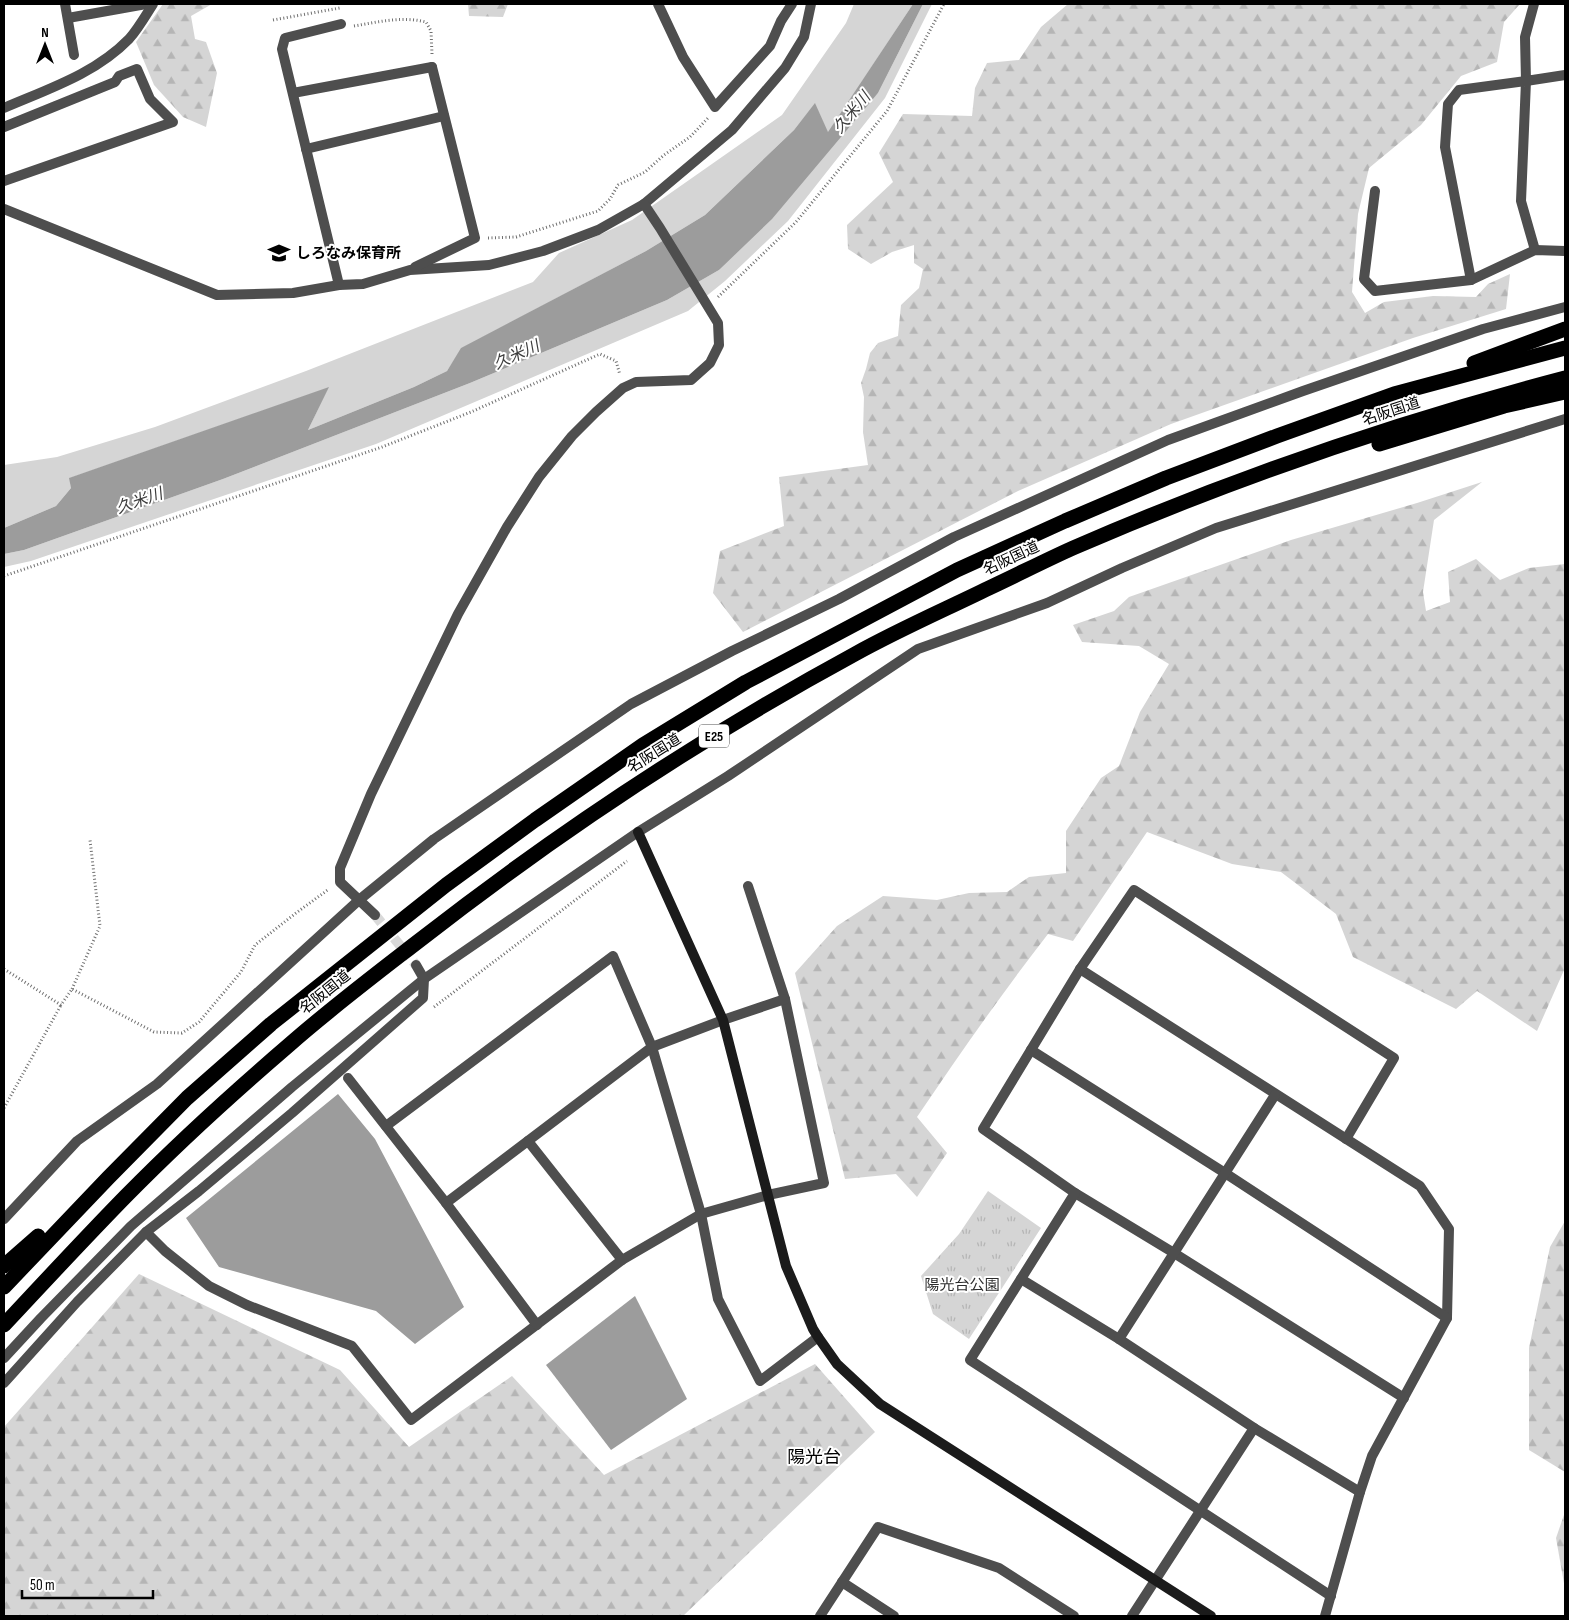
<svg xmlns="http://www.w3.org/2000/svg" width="1569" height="1620" viewBox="0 0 1569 1620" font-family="'Sofia Sans Condensed','Noto Sans JP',sans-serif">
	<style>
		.grass { fill: #d5d5d5 }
		.forest { fill: url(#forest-firs) }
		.park { fill: url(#park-tufts) }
		.water { fill: #9c9c9c }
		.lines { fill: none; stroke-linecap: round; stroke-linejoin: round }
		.street-tunnel { stroke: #d9d9d9; stroke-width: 10; stroke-dasharray: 10 5; stroke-linecap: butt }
		.path { stroke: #707070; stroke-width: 3; stroke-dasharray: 1 2.5; stroke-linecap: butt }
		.lane { stroke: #4e4e4e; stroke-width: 10 }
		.street { stroke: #4e4e4e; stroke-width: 10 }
		.secondary { stroke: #1b1b1b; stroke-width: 10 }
		.highway { stroke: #000; stroke-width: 15 }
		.labels { text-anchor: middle; stroke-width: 4; stroke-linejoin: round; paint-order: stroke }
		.shield { fill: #fff; stroke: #4c4c4c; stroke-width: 1 }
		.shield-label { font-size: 14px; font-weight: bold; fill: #000 }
		.poi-label { font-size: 15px; font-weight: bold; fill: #000; stroke: #fff; text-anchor: start }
		.street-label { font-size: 15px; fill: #000; stroke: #fff }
		.park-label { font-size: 15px; fill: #2c2c2c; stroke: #fff }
		.water-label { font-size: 16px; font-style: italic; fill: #3d3d3d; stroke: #fff }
		.quarter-label { font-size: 18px; fill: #000; stroke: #fff }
	</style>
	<defs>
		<pattern id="forest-firs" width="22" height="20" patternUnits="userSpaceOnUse" patternTransform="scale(1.25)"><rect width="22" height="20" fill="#d5d5d5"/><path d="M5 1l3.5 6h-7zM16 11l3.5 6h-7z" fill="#b5b5b5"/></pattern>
		<pattern id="park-tufts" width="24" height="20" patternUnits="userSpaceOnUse" patternTransform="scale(1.25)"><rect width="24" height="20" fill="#d5d5d5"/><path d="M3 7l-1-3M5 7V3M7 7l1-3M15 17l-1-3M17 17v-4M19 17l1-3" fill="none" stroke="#b5b5b5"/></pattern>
	</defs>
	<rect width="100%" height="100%" fill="#fff"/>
	<g class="grass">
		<path d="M854,4H913L828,133L815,104L794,130L705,215L646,251L462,348L447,371L414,387L308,430L328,388L70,478L71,488L56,506L4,528V465L57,457L155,427L306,371L533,282L559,253L632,220L782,115L846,23Z"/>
		<path d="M923,4H932L885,98L788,221L725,281L688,311L376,444L31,561L4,567V554L24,550L223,479L470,383L667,300L719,270L878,93Z"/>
	</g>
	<g class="forest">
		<path d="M163,4H212L191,16L195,39L206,42L217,73L206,127L183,117L154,85L136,42Z"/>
		<path d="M468,4H508L503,17L469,16Z"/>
		<path d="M1068,4H1520L1504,22L1497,62L1461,76L1421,125L1369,168L1358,214L1352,292L1365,313L1384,302L1433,296L1476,297L1488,284L1510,274L1506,309L1413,338L1171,424L1018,491L743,632L713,593L720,551L784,526L779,477L868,465L863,432L864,397L861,383L866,369L870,353L878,343L898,336L901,305L919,288L923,269L914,263V245L892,252L871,264L848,249L847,225L893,182L879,153L903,114L972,116L975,88L987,63L1019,60L1041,27Z"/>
		<path d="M1482,482L1434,520L1423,592L1426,611L1450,602L1448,572L1476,559L1500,580L1529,568L1565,564V968L1537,1031L1477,991L1456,1009L1353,957L1336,914L1281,872L1232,864L1147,832L1073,941L1048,934C1002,993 959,1055 917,1117L947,1153L917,1197L896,1174L845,1179L795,973L837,926L883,896L937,900L969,893L1007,892L1029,877L1066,873V831L1101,778L1119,766L1140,712L1169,664L1139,646L1082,642L1073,625L1114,611L1129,597L1291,540L1417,503Z"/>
		<path d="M1565,1221V1472L1529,1450V1348L1550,1247Z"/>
		<path d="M139,1274L340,1370L409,1447L512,1376L604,1475L815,1364L875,1432L683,1616H4V1427Z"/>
		<path d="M1565,1512V1589L1556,1538Z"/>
	</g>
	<path class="park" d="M988,1191L1041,1228L969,1339L933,1314L921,1276L959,1234Z"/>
	<g class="water">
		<path d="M913,4H923L878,93L772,219L719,270L667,300L470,383L223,479L24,550L4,554V528L56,506L71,488L69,478L329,387L308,430L414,387L447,371L461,348L646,251L705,215L794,130L815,103L828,132Z"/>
		<path d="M338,1094L375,1139L464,1307L415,1344L376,1311L219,1267L186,1218Z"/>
		<path d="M635,1296L687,1399L611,1450L546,1365Z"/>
	</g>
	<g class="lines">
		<path class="street-tunnel" d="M375,915L416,965"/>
		<g class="path">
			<path d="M273,20L340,8"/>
			<path d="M354,26C378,22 402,16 426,22L431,31L432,54"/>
			<path d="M488,238L516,237L598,211L610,199L618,185L645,172L664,155L690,137L709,117"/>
			<path d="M718,297L796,222L887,111L944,4"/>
			<path d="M4,576L382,447L471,412L600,354L616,361L620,375"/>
			<path d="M4,969L61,1005L72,989L154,1032L182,1033L199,1022L241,972L255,945L296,913L329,889"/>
			<path d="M72,989L100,926L90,840"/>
			<path d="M434,1007L627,861"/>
			<path d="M4,1108L61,1005"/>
		</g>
		<g class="lane">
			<path d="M65,4L74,55"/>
			<path d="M68,18L146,4"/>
			<path d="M293,93L432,67"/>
			<path d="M4,127L115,82L119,76L137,69L150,99L173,122L4,181"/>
			<path d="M306,149L444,116"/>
		</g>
		<g class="street">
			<path d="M658,4L683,57L715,107L770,46L781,21L792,4"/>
			<path d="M1534,4L1525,37L1526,81L1565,75"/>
			<path d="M4,108C48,89 95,74 129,39C138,29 146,15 153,4"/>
			<path d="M1375,191L1364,279L1375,291L1471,280L1535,250L1565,251"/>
			<path d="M4,209L217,295L293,293L339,285L363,284L410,270L489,265L543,251L598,230L644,204L732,130L785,68L804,37L811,4"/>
			<path d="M415,267L475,238L432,67"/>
			<path d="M1471,280L1445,147L1448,104L1459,90L1526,81L1521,201L1535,250"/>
			<path d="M339,285L282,49L285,38L341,24"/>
			<path d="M375,915L340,882V868L371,794L458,614L507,527L539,477L572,436L596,412L623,388L636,382L691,380L710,363L719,345L718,323L660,228L644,204"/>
			<path d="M1080,969L1420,1186L1449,1229L1447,1318L1372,1456L1360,1492L1325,1616"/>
			<path d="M1031,1050L1225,1173L1447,1318"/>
			<path d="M348,1078L446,1203"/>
			<path d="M386,1126L613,956L652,1047L701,1214L718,1299L760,1381L818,1337"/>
			<path d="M528,1141L622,1260"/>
			<path d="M1075,1193L1174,1253L1404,1398"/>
			<path d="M4,1219L77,1141L157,1084L359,900L434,839L631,704L732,651L839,599L954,537L1168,440L1303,391L1483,329L1565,307"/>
			<path d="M146,1232L165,1251L209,1286L247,1305L352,1346L411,1420L622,1260L701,1214L768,1195L824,1183L785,999L748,886"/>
			<path d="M1021,1279L1119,1339L1254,1428L1360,1492"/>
			<path d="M537,1325L446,1203L652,1047L723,1020L785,999"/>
			<path d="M1119,1339L1275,1095"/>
			<path d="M4,1358L41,1318L131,1226L292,1087L424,979L638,832L728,776L918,649L1047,603L1122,568L1216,528L1565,419"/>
			<path d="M4,1383L77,1302L146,1232L199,1191L292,1113L423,998L424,979L416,965"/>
			<path d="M842,1582L894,1616"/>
			<path d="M1331,1596L970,1360L1075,1193L983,1129L1080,969L1134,890L1394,1058L1346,1139"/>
			<path d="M820,1616L878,1527L999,1568L1074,1616"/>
			<path d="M1132,1616L1254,1428"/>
		</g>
		<path class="secondary" d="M638,832L723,1020L786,1266L813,1329L818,1337L837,1364L880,1404L1211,1616"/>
		<g class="highway">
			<path d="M1474,363L1565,329"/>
			<path d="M1379,444L1504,406L1565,392"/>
			<path d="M4,1266L38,1236"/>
			<path d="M4,1287L108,1178L187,1098L271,1024L446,885L535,820L643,745L746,682L957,570L1065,521L1166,478L1277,436L1394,394L1565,348"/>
			<path d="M4,1325C44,1282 84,1239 125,1197C177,1144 233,1093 289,1045C331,1008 376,974 420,940C557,833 702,737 855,654C898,630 944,610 989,588C1017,575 1044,561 1073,548C1232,479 1397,422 1565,378"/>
		</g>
	</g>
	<defs>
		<g id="school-bare" transform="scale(1.725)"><path d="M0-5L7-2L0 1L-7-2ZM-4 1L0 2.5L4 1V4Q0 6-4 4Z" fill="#000" stroke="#fff" stroke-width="2.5" paint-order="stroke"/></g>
	</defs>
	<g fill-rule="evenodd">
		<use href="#school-bare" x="279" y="253"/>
	</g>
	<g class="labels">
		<rect class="shield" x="699" y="724.5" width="30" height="23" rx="4"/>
		<g class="shield-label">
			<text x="714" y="741">E25</text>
		</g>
		<g class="poi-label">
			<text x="296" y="258">しろなみ保育所</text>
		</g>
		<g class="street-label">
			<text transform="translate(1391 411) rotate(-18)" y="5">名阪国道</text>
			<text transform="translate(1011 558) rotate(-25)" y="5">名阪国道</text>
			<text transform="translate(654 753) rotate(-32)" y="5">名阪国道</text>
			<text transform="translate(325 992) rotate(-39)" y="5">名阪国道</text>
		</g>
		<g class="park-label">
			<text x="962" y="1290">陽光台公園</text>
		</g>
		<g class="water-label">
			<text transform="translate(851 112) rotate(-50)" y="6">久米川</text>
			<text transform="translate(516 354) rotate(-24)" y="6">久米川</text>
			<text transform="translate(139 500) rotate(-19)" y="6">久米川</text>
		</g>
		<g class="quarter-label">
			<text x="814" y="1463">陽光台</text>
		</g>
	</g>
	<rect width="1569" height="1620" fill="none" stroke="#000000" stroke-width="10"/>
	<g transform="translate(45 45)" stroke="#ffffff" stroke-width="4" paint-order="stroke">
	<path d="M0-4L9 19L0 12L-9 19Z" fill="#000000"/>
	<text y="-8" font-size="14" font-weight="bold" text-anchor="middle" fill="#000000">N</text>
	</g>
	<path d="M22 1590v8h131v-8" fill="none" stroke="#000000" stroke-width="2.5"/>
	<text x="30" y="1590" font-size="15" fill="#000000" stroke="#ffffff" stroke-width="4" paint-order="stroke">50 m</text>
</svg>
